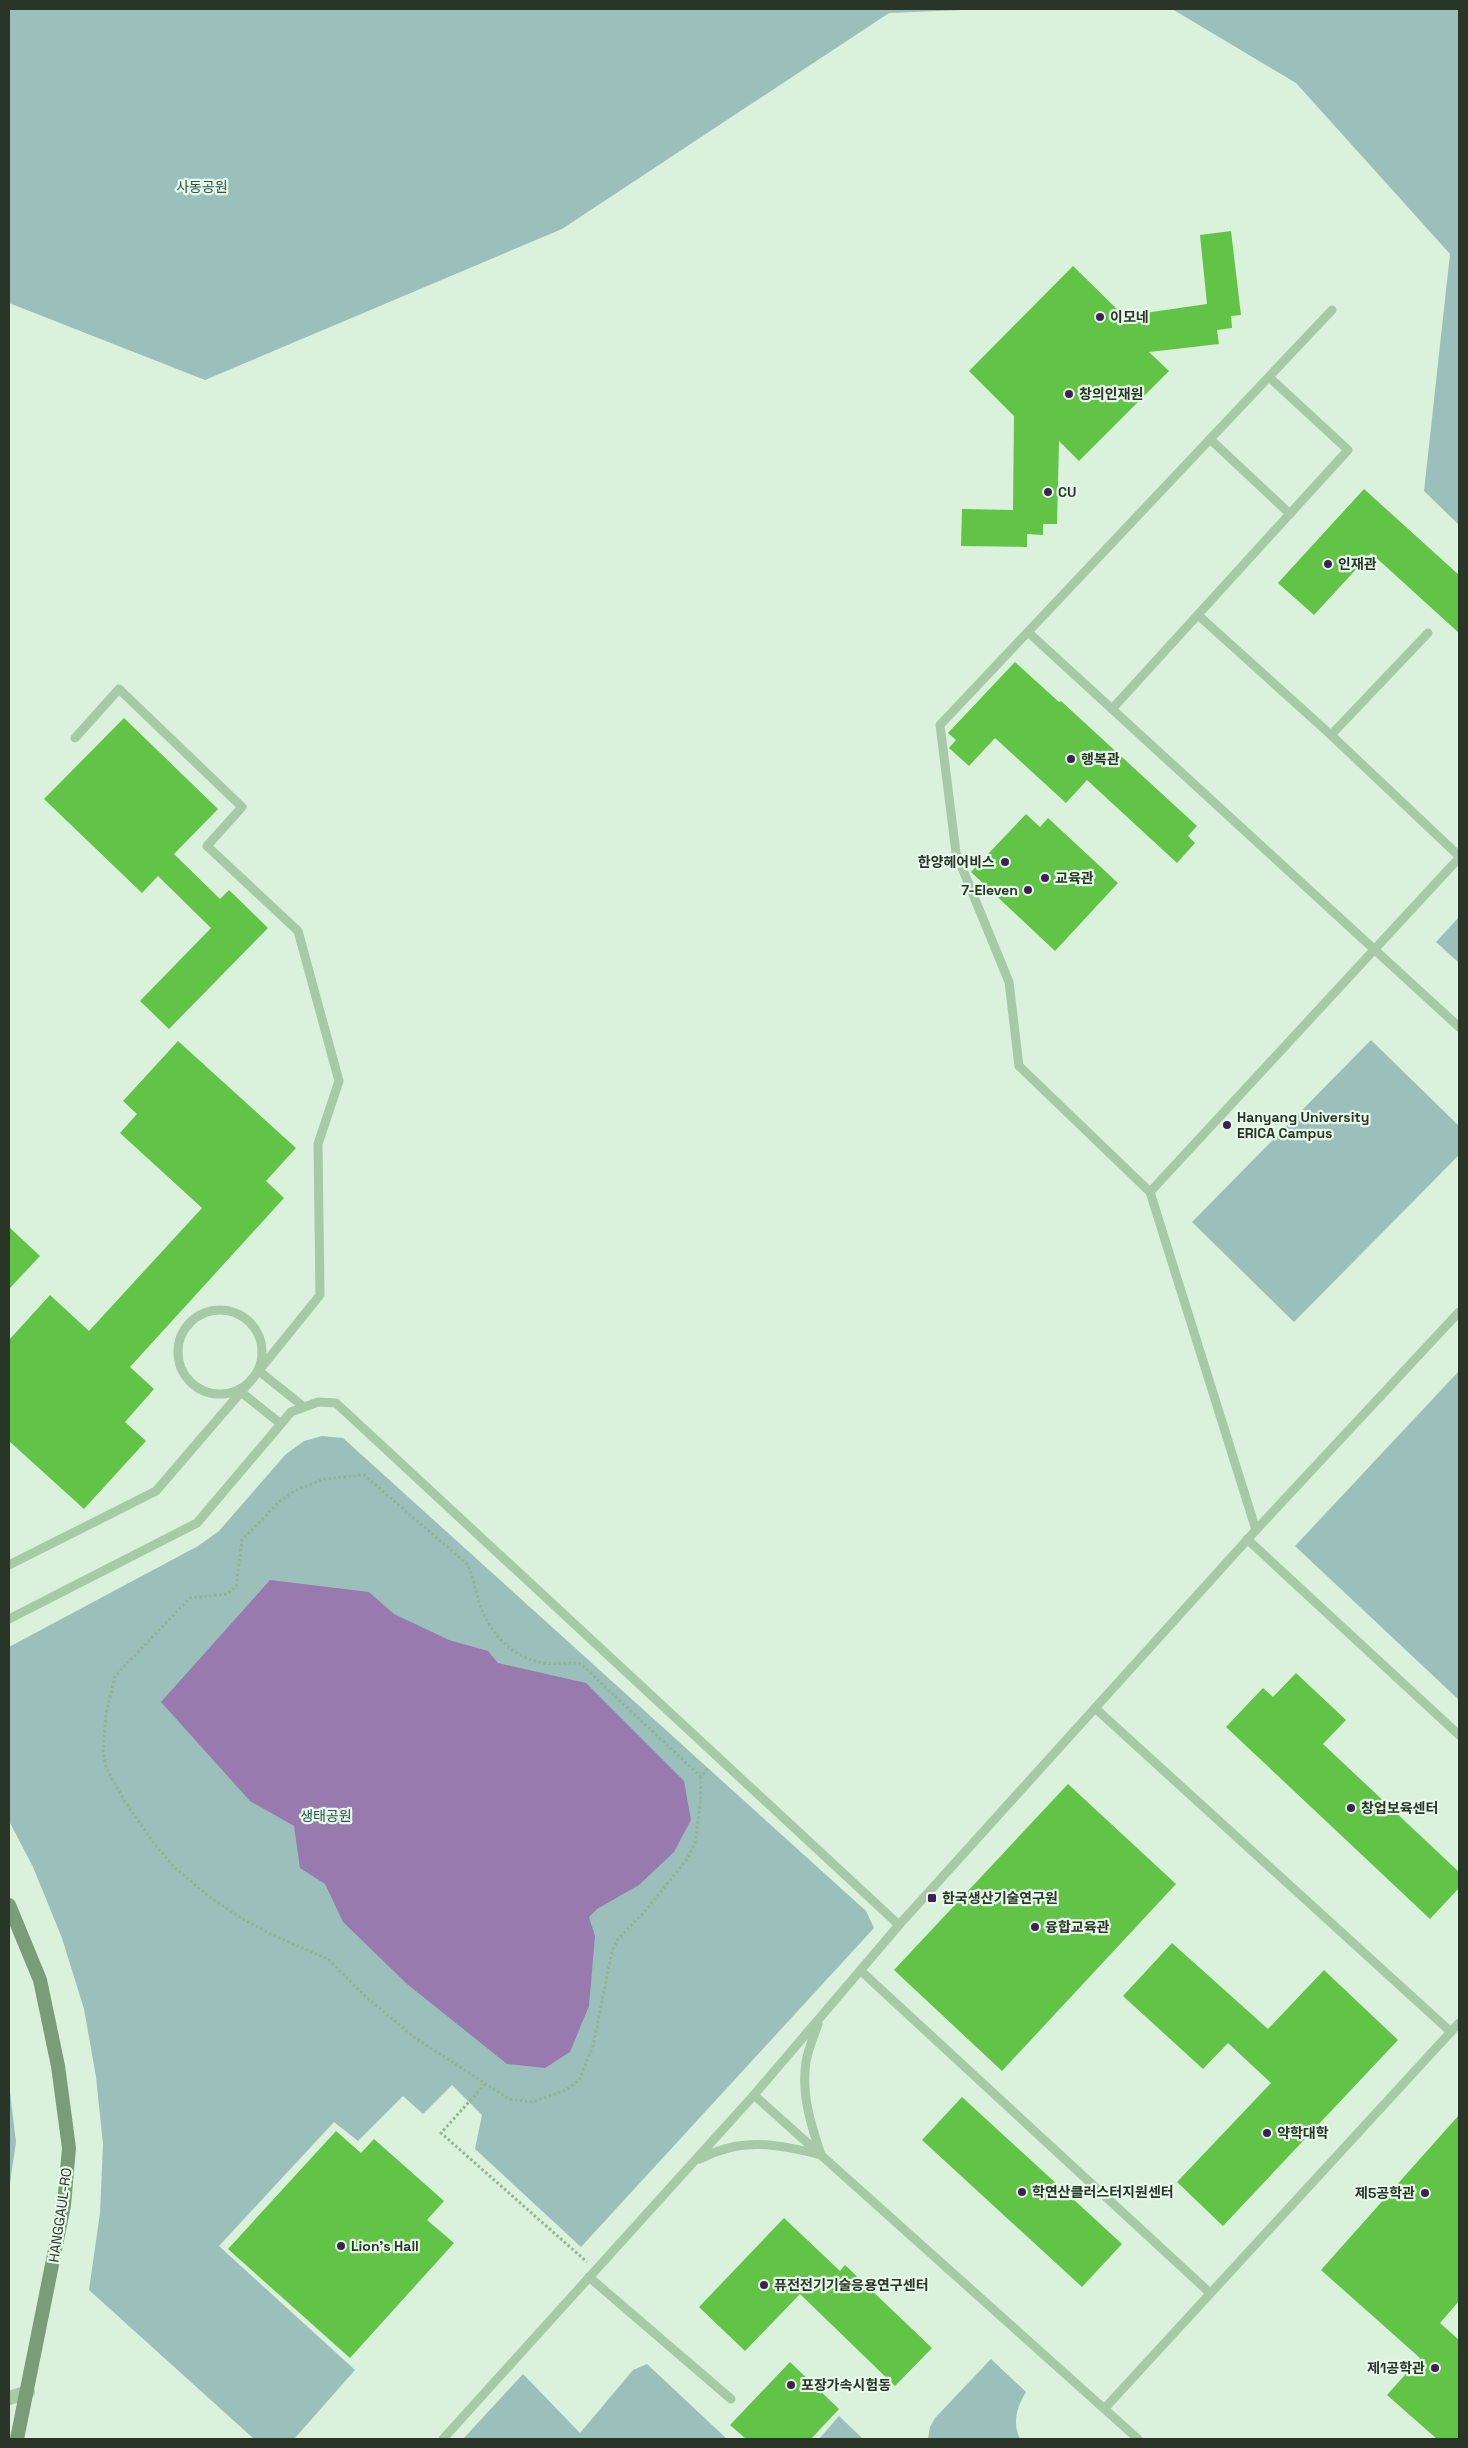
<svg xmlns="http://www.w3.org/2000/svg" width="1468" height="2448" viewBox="0 0 1468 2448" font-family="'Space Grotesk','Noto Sans KR',sans-serif">
	<style>
		.green { fill: #9bc0bb }
		.water { fill: #987aae }
		.building { fill: #61c446 }
		.lines { fill: none; stroke-linecap: round; stroke-linejoin: round }
		.path { stroke: #92b591; stroke-width: 3; stroke-dasharray: 2.5 2.5; stroke-linecap: butt }
		.service { stroke: #a7c9a7; stroke-width: 9 }
		.minor { stroke: #a7c9a7; stroke-width: 14 }
		.secondary { stroke: #7b9c78; stroke-width: 14 }
		.poi-dot { fill: #401e56; stroke: #e7f9e8; stroke-width: 2 }
		.labels { text-anchor: middle; stroke-width: 4.5; stroke-linejoin: round; paint-order: stroke }
		.park-label { font-size: 14px; fill: #2b534f; stroke: #e7f9e8 }
		.poi-label { font-size: 14px; font-weight: bold; fill: #293527; stroke: #e7f9e8; text-anchor: start }
		.street-label { font-size: 14px; fill: #293527; stroke: #e7f9e8 }
	</style>
	<rect width="100%" height="100%" fill="#daf1dc"/>
	<g class="green">
		<path d="M9,9H987L889,13L562,229L205,380L9,303Z"/>
		<path d="M1172,9H1459V525L1424,491L1450,254L1296,83Z"/>
		<path d="M1459,917V963L1436,942Z"/>
		<path d="M1371,1040L1459,1126V1155L1294,1322L1192,1222Z"/>
		<path d="M1459,1371V1700L1295,1546Z"/>
		<path d="M322,1436L343,1438L866,1911L874,1928L581,2247L475,2149L482,2115L452,2085L423,2114L403,2096L358,2141L334,2122L219,2246L355,2370L295,2438L296,2439H254L89,2290L100,2213L103,2144L96,2077L84,2009L62,1938L33,1867L9,1821V1647L198,1546L219,1531L285,1455L304,1441Z"/>
		<path d="M9,2084L16,2142L9,2190Z"/>
		<path d="M991,2359L1026,2392C1017,2407 1012,2422 1020,2439H928L930,2427L935,2418Z"/>
		<path d="M647,2364L727,2439H463L523,2374L580,2433L633,2370Z"/>
		<path d="M839,2416L863,2439H819Z"/>
	</g>
	<path class="water" d="M270,1580L369,1592L394,1614L449,1640L488,1651L498,1663L586,1683L684,1781L691,1820L674,1852L639,1885L597,1909L589,1917L595,1936L589,2006L570,2052L545,2068L507,2064L407,1984L343,1922L325,1884L300,1868L294,1826L250,1801L161,1702Z"/>
	<g class="building">
		<path d="M1231,231L1241,315L1231,316L1232,328L1217,330L1219,344L1149,352L1169,371L1079,461L1059,441L1057,524H1043V535L1027,534V547L961,546L962,509L1013,510L1014,416L969,371L1073,266L1124,316L1207,304L1200,235Z"/>
		<path d="M1364,489L1459,575V633L1371,553L1314,615L1278,583Z"/>
		<path d="M1015,662L1059,702L1061,701L1197,826L1188,836L1195,843L1177,863L1087,780L1066,803L995,738L969,766L949,748L956,740L948,733Z"/>
		<path d="M124,718L218,809L174,854L220,899L229,890L268,928L169,1029L140,1001L211,928L158,876L142,893L44,799Z"/>
		<path d="M1026,814L1040,827L1048,818L1118,883L1055,951L971,872Z"/>
		<path d="M178,1041L296,1148L266,1181L284,1198L130,1367L154,1389L125,1422L146,1441L84,1509L9,1441V1340L50,1295L89,1331L202,1208L120,1133L137,1114L123,1101Z"/>
		<path d="M9,1227L40,1256L9,1289Z"/>
		<path d="M1296,1673L1346,1720L1323,1744L1459,1872V1888L1430,1919L1226,1727L1263,1688L1273,1697Z"/>
		<path d="M1068,1784L1176,1884L1002,2071L894,1970Z"/>
		<path d="M1172,1943L1268,2029L1324,1970L1398,2040L1223,2226L1177,2182L1271,2083L1228,2043L1203,2069L1123,1996Z"/>
		<path d="M962,2097L1122,2244L1082,2287L922,2140Z"/>
		<path d="M1459,2115V2301L1440,2323L1459,2340V2439H1437L1387,2395L1420,2358L1321,2270Z"/>
		<path d="M336,2131L361,2153L374,2139L444,2201L427,2220L454,2243L350,2358L228,2249Z"/>
		<path d="M784,2218L840,2271L845,2265L932,2348L895,2386L800,2294L745,2351L699,2307Z"/>
		<path d="M790,2362L839,2409L811,2439H746L730,2425Z"/>
	</g>
	<g class="lines">
		<g class="path">
			<path d="M701,1777L581,1664C568,1661 554,1666 539,1662C510,1655 490,1633 480,1605C475,1591 474,1577 467,1564L364,1475L324,1479L294,1491L278,1503L242,1540L236,1586L228,1594L190,1598L115,1676L106,1714L103,1752L106,1767L124,1800L153,1842L174,1867L207,1895L241,1918L275,1936L328,1959L365,1996L415,2038L509,2099L533,2102L566,2090L579,2080L593,2046L612,1951L618,1939L647,1909L687,1859L695,1843L700,1806L701,1777L708,1768"/>
			<path d="M485,2084L441,2133L587,2262"/>
		</g>
		<g class="service">
			<path d="M1210,439L1290,514"/>
			<path d="M1198,615L1331,735L1459,856"/>
			<path d="M1028,632L1459,1027"/>
			<path d="M1112,709L1348,450L1269,377"/>
			<path d="M1331,735L1428,633"/>
			<path d="M1150,1192L1459,858"/>
			<circle cx="220" cy="1352" r="42"/>
			<path d="M259,1371L304,1407"/>
			<path d="M241,1392L281,1424"/>
			<path d="M1256,1530L1150,1192L1019,1066L1009,982L956,853L940,725L1332,310"/>
			<path d="M1247,1539L1459,1735"/>
			<path d="M9,1565L156,1491L253,1378L320,1295L318,1144L339,1081L298,931L207,846L242,807L119,689L75,738"/>
			<path d="M9,1619L197,1523L291,1412L318,1402L336,1403L899,1925"/>
			<path d="M1095,1708L1451,2032"/>
			<path d="M861,1971L1210,2293"/>
			<path d="M818,2024C814,2036 808,2049 806,2062C801,2094 811,2125 821,2155"/>
			<path d="M700,2159C741,2137 775,2144 818,2154"/>
			<path d="M589,2277L731,2399"/>
			<path d="M1105,2408L1459,2023"/>
			<path d="M443,2439L754,2095"/>
			<path d="M1138,2439L754,2095L899,1925L1256,1530L1459,1312"/>
		</g>
		<path class="minor" d="M9,2398L28,2392"/>
		<path class="secondary" d="M9,1905L40,1980L58,2066L69,2148L64,2205L17,2439"/>
	</g>
	<g class="poi-dot">
		<circle cx="1100" cy="317" r="5"/>
		<circle cx="1069" cy="394" r="5"/>
		<circle cx="1048" cy="492" r="5"/>
		<circle cx="1328" cy="564" r="5"/>
		<circle cx="1071" cy="759" r="5"/>
		<circle cx="1005" cy="862" r="5"/>
		<circle cx="1045" cy="878" r="5"/>
		<circle cx="1028" cy="890" r="5"/>
		<circle cx="1227" cy="1125" r="5"/>
		<circle cx="1351" cy="1808" r="5"/>
		<rect x="927" y="1893" width="10" height="10" rx="2.5"/>
		<circle cx="1035" cy="1927" r="5"/>
		<circle cx="1267" cy="2133" r="5"/>
		<circle cx="1022" cy="2192" r="5"/>
		<circle cx="1425" cy="2193" r="5"/>
		<circle cx="341" cy="2246" r="5"/>
		<circle cx="764" cy="2285" r="5"/>
		<circle cx="1435" cy="2368" r="5"/>
		<circle cx="791" cy="2385" r="5"/>
	</g>
	<g class="labels">
		<g class="park-label">
			<text x="202" y="192">사동공원</text>
			<text x="326" y="1821">생태공원</text>
		</g>
		<g class="poi-label">
			<text x="1110" y="322">이모네</text>
			<text x="1079" y="399">창의인재원</text>
			<text x="1058" y="497">CU</text>
			<text x="1338" y="569">인재관</text>
			<text x="1081" y="764">행복관</text>
			<text x="995" y="867" text-anchor="end">한양헤어비스</text>
			<text x="1055" y="883">교육관</text>
			<text x="1018" y="895" text-anchor="end">7-Eleven</text>
			<text x="1237" y="1122">Hanyang University<tspan x="1237" dy="16">ERICA Campus</tspan></text>
			<text x="1361" y="1813">창업보육센터</text>
			<text x="942" y="1903">한국생산기술연구원</text>
			<text x="1045" y="1932">융합교육관</text>
			<text x="1277" y="2138">약학대학</text>
			<text x="1032" y="2197">학연산클러스터지원센터</text>
			<text x="1415" y="2198" text-anchor="end">제5공학관</text>
			<text x="351" y="2251">Lion's Hall</text>
			<text x="774" y="2290">퓨전전기기술응용연구센터</text>
			<text x="1425" y="2373" text-anchor="end">제1공학관</text>
			<text x="801" y="2390">포장가속시험동</text>
		</g>
		<g class="street-label">
			<text transform="translate(60 2215) rotate(-82)" y="5">HANGGAUL-RO</text>
		</g>
	</g>
	<rect width="1468" height="2448" fill="none" stroke="#293527" stroke-width="20"/>
</svg>
